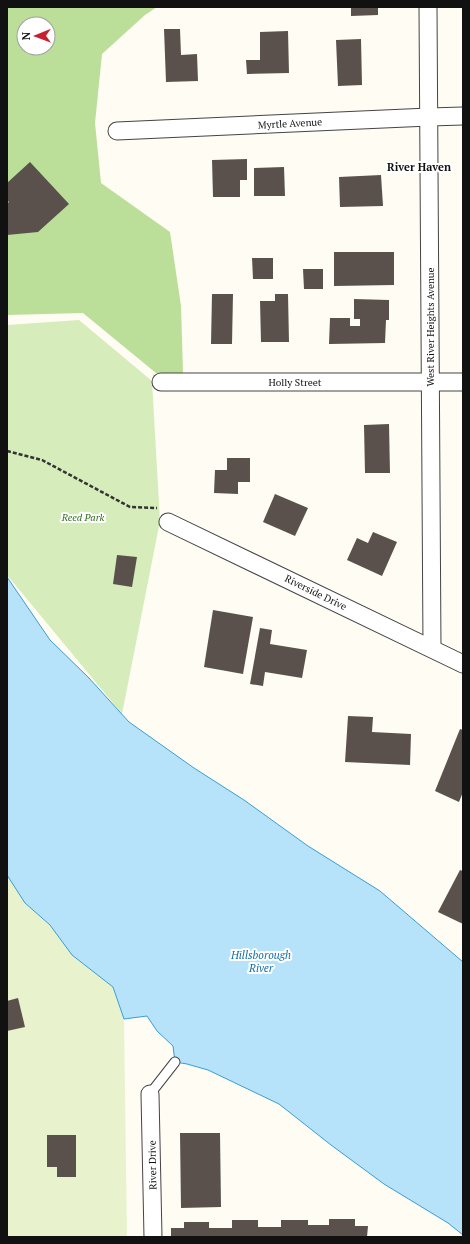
<svg xmlns="http://www.w3.org/2000/svg" width="470" height="1244" viewBox="0 0 470 1244" font-family="'PT Serif',serif">
	<style>
		.green { fill: #d7ecbb }
		.forest { fill: #bbde99; fill-rule: evenodd }
		.pitch { fill: #e8f3cd }
		.water { fill: #b6e3f9; stroke: #399dd4 }
		.building { fill: #5a514c }
		.lines { fill: none; stroke-linecap: round; stroke-linejoin: round }
		.service-casing { stroke: #444; stroke-width: 11 }
		.minor-casing { stroke: #444; stroke-width: 19 }
		.path { stroke: #333; stroke-width: 2.5; stroke-dasharray: 4 2; stroke-linecap: butt }
		.service { stroke: #fff; stroke-width: 9 }
		.minor { stroke: #fff; stroke-width: 17 }
		.labels { text-anchor: middle; stroke-width: 4; stroke-linejoin: round; paint-order: stroke }
		.street-label { font-size: 10px; fill: #111; stroke: #fff }
		.park-label { font-size: 10px; font-style: italic; fill: #316d1c; stroke: #fff }
		.neighbourhood-label { font-size: 11px; font-weight: bold; fill: #111; stroke: #fff }
		.water-label { font-size: 11px; font-style: italic; fill: #126faa; stroke: #fff }
	</style>
	<rect width="100%" height="100%" fill="#fffcf4"/>
	<path class="green" d="M79,320L152,381L160,521L122,714L7,575V325Z"/>
	<path class="forest" d="M7,7H157L145,15L102,54L95,123L101,183L170,232L181,306L183,373H156L83,313L7,315ZM24,24H48V48H24Z"/>
	<path class="pitch" d="M7,875L25,903L50,925L72,955L113,987L124,1019L127,1237H7Z"/>
	<path class="water" d="M7,577L50,640L88,677L129,722L194,768L244,800L308,846L380,891L463,962V1235L448,1223L384,1184L331,1145L279,1104L208,1070L187,1064L175,1062L173,1046L157,1031L147,1016L124,1019L113,987L72,955L50,925L25,903L7,875Z"/>
	<g class="building">
		<path d="M351,7H378V15L351,16Z"/>
		<path d="M164,29H180L181,55L197,54L198,81L166,82Z"/>
		<path d="M288,31L289,73L247,74L246,60H260V32Z"/>
		<path d="M361,39L362,85L338,86L336,40Z"/>
		<path d="M247,159V180H240V197H213L212,160Z"/>
		<path d="M30,162L69,204L38,232L7,235V204L9,202L7,200V183Z"/>
		<path d="M284,167L285,196H254V168Z"/>
		<path d="M381,175L383,206L340,207L339,177Z"/>
		<path d="M334,252H394V285L334,286Z"/>
		<path d="M252,258H273V279H253Z"/>
		<path d="M303,269H323V289H304Z"/>
		<path d="M212,294H233L232,344H211Z"/>
		<path d="M275,294H288L289,342H261L260,301H275Z"/>
		<path d="M354,299L389,300V320H386L385,343L329,344L330,318H350V326H360V319H354Z"/>
		<path d="M389,424L390,473H365L364,425Z"/>
		<path d="M227,458H250V482H238V494L214,493L215,470H227Z"/>
		<path d="M275,494L308,508L295,536L263,522Z"/>
		<path d="M373,532L397,542L382,576L347,560L357,538L368,543Z"/>
		<path d="M117,555L137,557L132,587L113,584Z"/>
		<path d="M213,610L253,617L243,674L204,667Z"/>
		<path d="M260,628L272,630L270,644L307,650L302,678L265,672L263,686L250,684Z"/>
		<path d="M348,716L373,717L372,732L411,734L410,765L345,762Z"/>
		<path d="M460,729L463,730V792L459,802L435,791Z"/>
		<path d="M460,870L463,871V924L438,912Z"/>
		<path d="M18,998L25,1027L7,1031V1001Z"/>
		<path d="M180,1133H220L221,1207L181,1208Z"/>
		<path d="M47,1135H76V1177H57V1167H47Z"/>
		<path d="M329,1219H355V1226H368L367,1237H171V1228H184V1222H209V1228H232V1220H258V1227H281V1220H308V1225H329Z"/>
	</g>
	<g class="lines">
		<g class="service-casing">
			<path id="service" d="M150,1094L175,1062"/>
		</g>
		<g class="minor-casing">
			<g id="minor">
				<path d="M428,7L432,648"/>
				<path d="M117,131L429,117L463,116"/>
				<path d="M161,382H463"/>
				<path d="M168,522L463,664"/>
				<path d="M150,1094L153,1237"/>
			</g>
		</g>
		<path class="path" d="M7,451L42,460L130,507L157,508"/>
		<use href="#service" class="service"/>
		<use href="#minor" class="minor"/>
	</g>
	<g class="labels">
		<g class="street-label">
			<text transform="translate(290 123) rotate(-3)" y="4">Myrtle Avenue</text>
			<text transform="translate(430 327) rotate(-90)" y="4">West River Heights Avenue</text>
			<text x="295" y="386">Holly Street</text>
			<text transform="translate(316 592) rotate(26)" y="4">Riverside Drive</text>
			<text transform="translate(152 1165) rotate(-91)" y="4">River Drive</text>
		</g>
		<g class="park-label">
			<text x="83" y="521">Reed Park</text>
		</g>
		<g class="neighbourhood-label">
			<text x="419" y="171">River Haven</text>
		</g>
		<g class="water-label">
			<text x="261" y="959">Hillsborough<tspan x="261" dy="13">River</tspan></text>
		</g>
	</g>
	<rect width="470" height="1244" fill="none" stroke="#111111" stroke-width="16"/>
	<g transform="translate(36 36) rotate(269)"><circle r="19" fill="#ffffff" stroke="#a0a0a0"/>
	<path d="M0-3L7 15L0 10L-7 15Z" fill="#c92030"/>
	<text y="-6" font-size="11" font-weight="bold" text-anchor="middle" fill="#111111">N</text>
	</g>
</svg>
